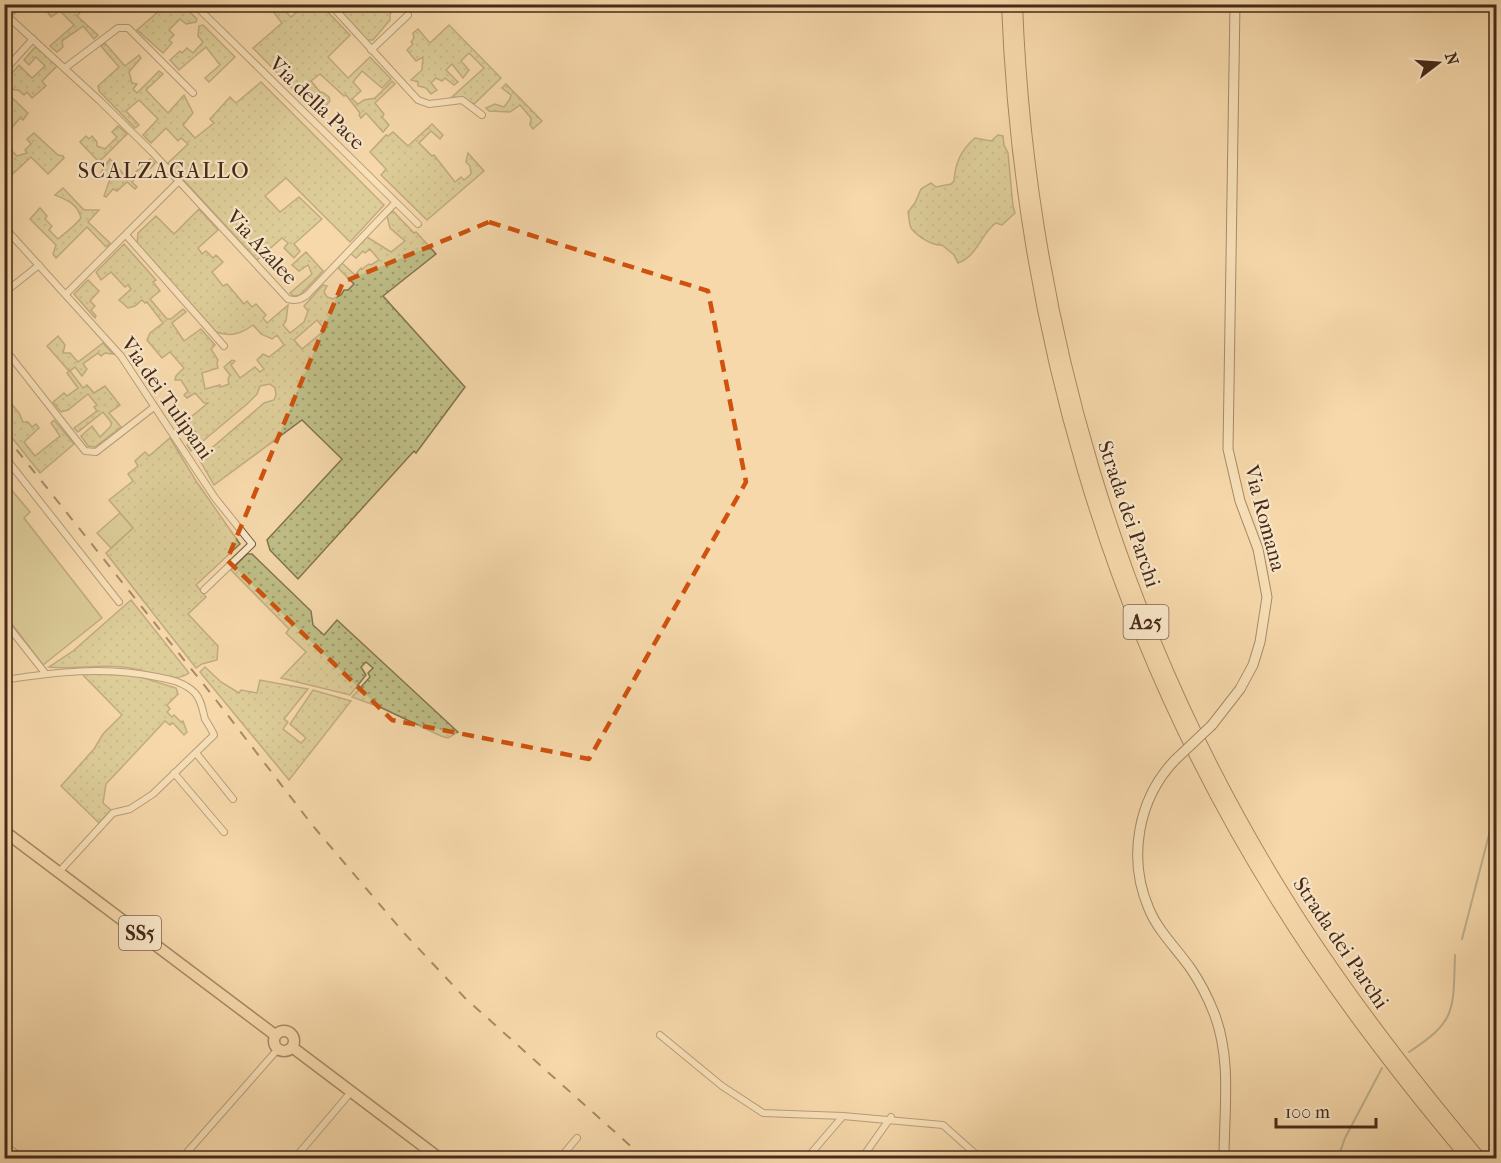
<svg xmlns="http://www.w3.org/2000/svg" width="1501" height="1163" viewBox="0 0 1501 1163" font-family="'IM FELL French Canon',serif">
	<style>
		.grass { fill: url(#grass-dots); stroke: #837450; stroke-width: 1.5; fill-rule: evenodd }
		.garden { fill: #bfbe86; stroke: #837450; stroke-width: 1.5 }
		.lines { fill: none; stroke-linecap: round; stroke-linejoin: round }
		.stream { stroke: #7a8070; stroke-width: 2 }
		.street-casing { stroke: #72563e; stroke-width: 8 }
		.secondary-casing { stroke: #472a1a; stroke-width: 11 }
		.primary-casing { stroke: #472a1a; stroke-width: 13 }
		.highway-casing { stroke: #472a1a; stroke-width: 14 }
		.street { stroke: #f8e6c8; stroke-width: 6 }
		.secondary { stroke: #f8e6c8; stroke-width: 9 }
		.primary { stroke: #f5d8aa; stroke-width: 10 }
		.highway { stroke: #f5d8aa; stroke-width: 12 }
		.rail { stroke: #472a1a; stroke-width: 2; stroke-dasharray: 10 10; stroke-linecap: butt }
		.secondary-bridge-casing { stroke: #472a1a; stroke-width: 11; stroke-linecap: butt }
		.secondary-bridge { stroke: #f8e6c8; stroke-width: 9 }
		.marked { fill: none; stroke: #d0520e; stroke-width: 4.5; stroke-dasharray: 12 8; stroke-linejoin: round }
		.labels { text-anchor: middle; stroke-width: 4.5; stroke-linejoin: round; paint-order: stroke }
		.shield { fill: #f8e6c8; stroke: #7c624e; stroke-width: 1.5 }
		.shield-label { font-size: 20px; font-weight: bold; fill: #472a1a }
		.street-label { font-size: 21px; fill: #472a1a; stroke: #f8e6c8 }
		.neighbourhood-label { font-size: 22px; letter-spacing: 1.5px; fill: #472a1a; stroke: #f8e6c8 }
	</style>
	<defs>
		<pattern id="grass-dots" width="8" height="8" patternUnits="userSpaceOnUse" patternTransform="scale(1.5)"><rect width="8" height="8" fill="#bfbe86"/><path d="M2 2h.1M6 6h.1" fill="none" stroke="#9d9b6d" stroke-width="1.8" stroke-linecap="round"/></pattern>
	</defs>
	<rect width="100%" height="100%" fill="#f5d8aa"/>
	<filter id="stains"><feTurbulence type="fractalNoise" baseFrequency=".00333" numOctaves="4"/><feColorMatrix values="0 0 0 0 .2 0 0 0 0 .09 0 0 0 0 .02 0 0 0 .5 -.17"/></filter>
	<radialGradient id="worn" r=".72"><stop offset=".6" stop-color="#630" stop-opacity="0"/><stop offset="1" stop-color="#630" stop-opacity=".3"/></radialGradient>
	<g class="grass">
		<path d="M57,5H87L77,16L98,35L94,39L83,26C76,32 69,35 62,41L63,47L57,52L50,46L74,25L60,11L51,17L48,13Z"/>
		<path d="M166,5H182L197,19L196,22L186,24L180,19L169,30L174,35L169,40L172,43L163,53L137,30Z"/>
		<path d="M268,5H277L283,12L285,11L291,17L305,5H321L350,35L328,57L348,78L370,57L391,79L382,88L362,71L353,82L361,91L352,99L358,104L364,100L375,98L392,81L395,84L375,103L384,114L382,117L389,125L383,132L366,113L361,118L359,115L360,113L346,95L344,96L320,74L311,81L321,93L322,92L329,97L330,101L318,115L253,48L282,23Z"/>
		<path d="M349,5H398V6L390,14V20L373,40H367L341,12Z"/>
		<path d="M203,25L235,57L209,82L205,78L220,65L206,47L179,70L170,60L180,51L182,53L187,48L193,53L203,42L198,36L199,26Z"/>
		<path d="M449,25L501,78L474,104L462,98L452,97L484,68L469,53L461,61L469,70L463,78L452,64L446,70L458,82L454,85L445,78L442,81L436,78L431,83L437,90L431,94L426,88L418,86V82L411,80L422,70L423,57L416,61L407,50L413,44L411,42L414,38L413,33L418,29L430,43Z"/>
		<path d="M105,43L125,66L139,55L141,58L129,72L132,83L137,84L133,89L137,93L159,71L163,74L146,90L168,113L184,95L193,113L183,125L195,138L214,123L210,119L230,97L236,103L261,82L384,205L350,242L286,178L265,196L280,212L299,197L322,219L294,244L300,251L294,258L284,248L288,243L282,238L257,260L168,163L188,144L181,138L178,141L166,128L151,143L143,135L158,119L139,100L126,111L139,125L135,128L99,91L98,86L119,67L101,46Z"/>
		<path d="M34,48H38L57,66L42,81L46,86L32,98L27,92L24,95L18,90H14L5,81L19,65L32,78L45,66L36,57L29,65L24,60Z"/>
		<path d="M506,84L542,121L533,129L530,125L531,118L520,105L510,112L489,111L486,108L495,104L504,107L510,99L511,95L502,88Z"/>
		<path d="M5,91L28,113L23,120L20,118L5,136Z"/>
		<path d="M432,124L443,135L440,139L431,131L419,143L432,156L434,155L455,182L461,177L464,180L471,174L470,166L466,162L468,153L484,171L427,220L381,175L386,169L370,152L386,135L388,136L393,132L408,146Z"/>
		<path d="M118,126L127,134L99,162L80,142L86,136L89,139L92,136L97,142V146L105,149L117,137L112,132Z"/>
		<path d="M34,133L58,155L63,156L64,158L48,174L31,157L6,180L5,144L17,156L27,153L25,150L31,144L27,139Z"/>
		<path d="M998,135L1003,136L1004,145L1008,153L1013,206L1015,213L1002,225L996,223C981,233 978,256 958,263L954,255L942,245C932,246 917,236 911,228C909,223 909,217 908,212L915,203L921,189L931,183L936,187L951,184L954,181C955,163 961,150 975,138L991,141Z"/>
		<path d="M110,159L127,178L130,177L150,159L155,163L151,168L145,169L132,182L137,187L135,189L127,182L117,191L113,189L106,197L104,196L110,179L101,172Z"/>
		<path d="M63,188L84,210H99L88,222L110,243L106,247L87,227L56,258L53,254L56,245L30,219L40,208L47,216L45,219L52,226L49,230L58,239C66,232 75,226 81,218C78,204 67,200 55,195Z"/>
		<path d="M199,209L218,230L198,248L202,254L206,251L213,258L216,255L223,262L212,272L223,286L227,284L244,304L247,301L252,307L256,304L266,315L263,318L267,323L288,305L286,321L283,325L290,333L304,322L308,311L304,306L323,285L327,286L324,292L327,297L333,299L341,295L344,290H348L354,284L338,268L342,263L355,275L361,268L362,269L369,264L371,265L379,260L370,249L365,253L363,251L356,258L350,253L367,237L391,252L405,241L390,228L387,216L393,211L414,233L416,232L436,254L383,296L465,387L416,453L414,451L298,579L270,550L267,540L342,459L302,420L214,485L199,459L264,403L274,400L276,395L275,388L270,384L260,386L257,394L247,404L191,451L187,445L198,435L186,421L208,403H204L195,393L187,398L184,395L188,391L181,380H175L176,376L184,368L170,352L162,358L147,340L150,333L163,323L147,302L145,303L142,300L135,306L128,308L119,300L131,289L128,285L125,287L111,272L101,280L96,272L124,244L156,280L153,282L160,291L150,299L167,319H171L183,309L186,312L172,323L184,341L201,329L215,345L211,349L218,360L217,363L218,368L202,373L205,389L220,385L221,387L229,384L228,379L230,375L224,367L232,360L235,361L231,365L240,378L255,367L260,372L264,369L257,360L263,354L269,357L284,345L277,335L272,339L261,334L253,325C241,334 231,337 216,332L137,244L138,233L156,216L174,234ZM317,320L325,330L302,349L294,340Z"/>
		<path d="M306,252L323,271L300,295L294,296L290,293L312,274L308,265L299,271L292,265Z"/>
		<path d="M88,280L99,291L90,301L95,306L91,310L96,316L95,318L74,294Z"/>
		<path d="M58,336L65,345L63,353H70L78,362L103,343L113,354L105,353L101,356L98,353L83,364L87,369L82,376L75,367L70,371L83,388L87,385L94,393L105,386L120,405L109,413L121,427L95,447L88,446L81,436L92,426L100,437L111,426V422L103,412L78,432L74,428L97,411L94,407L97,405L88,394L68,410L61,412L53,402L64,393L67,396L78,388L67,373L69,371L47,346Z"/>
		<path d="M4,395L19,413L23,422H28L32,427L36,424L39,428L24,442L35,456L60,436L51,423L54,420L74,444L40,473L5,429Z"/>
		<path d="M170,438L196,481L240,544L196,585L206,597L188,614L218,646L217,660L202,664L196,668L106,553L133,528L109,500L133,481L128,474L138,466L135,461L145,452L149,456Z"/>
		<path d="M247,554H252L311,611L313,625L324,635L337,620L458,732L448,738L441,736L382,708L352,697L370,677L368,673L373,668L366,662L361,667L366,675L350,695L281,678L306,652L286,633L289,629L231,570Z"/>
		<path d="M131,600L189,673C173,685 148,670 130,668C103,663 76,670 49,667L73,651Z"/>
		<path d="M205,667L221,682L239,693L241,690L257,693L260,680L308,689L284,719L288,722L283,729L301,743L306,738L290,724L313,690L351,701L289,780L200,672Z"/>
		<path d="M82,674L134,675L176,688L178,694L167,705L170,709L167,712L172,717L174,715L181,722L183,721L187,732L184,735L173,723L170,725L165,721L106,784L103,803L111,810L99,823L61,786L94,749L103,734L122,715Z"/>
	</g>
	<g class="garden">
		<path d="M4,481L30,512L24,518L102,618L43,665L5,615Z"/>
		<path d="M120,513L133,528L111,548L97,533Z"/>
	</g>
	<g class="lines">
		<g class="stream">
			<path d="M1462,939L1490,831L1496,790"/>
			<path d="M1409,1052C1457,1021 1453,1010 1455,955"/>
			<path d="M1338,1158L1345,1138L1382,1068"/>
		</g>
		<g class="street-casing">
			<g id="street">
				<path d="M194,4L418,224"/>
				<path d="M330,4L418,100L429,104L462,100L482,115"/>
				<path d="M4,13L99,100L152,152L288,299C296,301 300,300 307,295L395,203"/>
				<path d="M7,15L21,4"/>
				<path d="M371,50L408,15"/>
				<path d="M65,68L118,28H128L193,93"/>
				<path d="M4,71L33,39"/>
				<path d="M4,227L121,356L215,498L252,544L204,590"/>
				<path d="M126,235L224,346"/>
				<path d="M4,293L39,265"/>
				<path d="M66,294L179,181"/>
				<path d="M4,348L85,451L96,452L154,407"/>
				<path d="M4,456L119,602"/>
				<path d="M4,621L45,673"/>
				<path d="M4,680C56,672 105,666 157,677C171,680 184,682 195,693C202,701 202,709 205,719C208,724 212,730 214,735L153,794L130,809L113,813L59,872"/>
				<path d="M196,753L233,799"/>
				<path d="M174,773L224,832"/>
				<path d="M660,1035L722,1086L763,1113L843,1116L943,1125L980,1158"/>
				<path d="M4,1145L22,1158"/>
				<path d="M182,1158L278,1049"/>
				<path d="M295,1158L351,1092"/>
				<path d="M560,1158L577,1138"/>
				<path d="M807,1158L843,1116"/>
				<path d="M862,1158L891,1117"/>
			</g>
		</g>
		<g class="secondary-casing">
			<g id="secondary">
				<path d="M1212,725L1240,689L1253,665L1260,642L1267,597L1258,549L1240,501L1228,449L1235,4"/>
				<path d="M1175,760C1138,799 1127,858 1149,909C1158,931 1177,949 1191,969C1200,982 1208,998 1214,1013C1232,1059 1224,1111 1224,1158"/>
			</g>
		</g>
		<g class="primary-casing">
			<g id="primary">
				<path d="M4,831L275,1035"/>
				<circle cx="284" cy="1041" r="10"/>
				<path d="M292,1047L439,1158"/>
			</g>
		</g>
		<g class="highway-casing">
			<g id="highway">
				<path d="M1008,4C1020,322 1109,633 1279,903C1335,993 1400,1077 1468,1158"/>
				<path d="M1016,4C1028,320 1119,629 1286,898C1343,990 1410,1076 1479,1158"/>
			</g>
		</g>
		<use href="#street" class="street"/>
		<use href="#secondary" class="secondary"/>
		<use href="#primary" class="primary"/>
		<use href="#highway" class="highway"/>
		<path class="rail" d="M4,434L216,700L313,826L404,933L465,998L644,1158"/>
		<g class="secondary-bridge-casing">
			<path id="secondary-bridge" d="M1175,760L1212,725"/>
		</g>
		<use href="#secondary-bridge" class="secondary-bridge"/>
	</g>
	<path d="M0 0H1501V1163H0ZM489,222L708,291L746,482L589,759L392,720L227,560L343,282Z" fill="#f5d8aa" fill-opacity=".55" fill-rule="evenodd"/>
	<path class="marked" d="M489,222L708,291L746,482L589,759L392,720L227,560L343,282Z"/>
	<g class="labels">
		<g class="shield">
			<rect x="1123.5" y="605" width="45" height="34" rx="4.5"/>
			<rect x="119" y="916" width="42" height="34" rx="4.5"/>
		</g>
		<g class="shield-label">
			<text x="1146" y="629">A25</text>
			<text x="140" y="940">SS5</text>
		</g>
		<g class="street-label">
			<text transform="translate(317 103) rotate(44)" y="7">Via della Pace</text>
			<text transform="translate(262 247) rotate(47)" y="7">Via Azalee</text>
			<text transform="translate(167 398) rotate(55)" y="7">Via dei Tulipani</text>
			<text transform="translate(1129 514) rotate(71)" y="7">Strada dei Parchi</text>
			<text transform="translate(1265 518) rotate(75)" y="7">Via Romana</text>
			<text transform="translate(1341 943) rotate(56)" y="7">Strada dei Parchi</text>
		</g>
		<g class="neighbourhood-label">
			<text x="164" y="178">SCALZAGALLO</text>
		</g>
	</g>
	<rect width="1501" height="1163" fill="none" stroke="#f5d8aa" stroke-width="24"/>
	<rect x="6" y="6" width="1489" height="1151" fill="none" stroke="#472a1a" stroke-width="3"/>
	<rect x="12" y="12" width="1477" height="1139" fill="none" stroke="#472a1a" stroke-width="1.5"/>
	<g transform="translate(1438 63) rotate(73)" stroke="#f8e6c8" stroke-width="4.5" paint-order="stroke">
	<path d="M0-4.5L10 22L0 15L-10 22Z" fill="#472a1a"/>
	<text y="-9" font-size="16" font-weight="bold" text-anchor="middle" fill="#472a1a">N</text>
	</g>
	<path d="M1276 1118v9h100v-9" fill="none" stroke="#472a1a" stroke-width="3"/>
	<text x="1285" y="1118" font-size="18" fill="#472a1a" stroke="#f8e6c8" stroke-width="4.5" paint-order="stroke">100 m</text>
	<rect width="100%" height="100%" filter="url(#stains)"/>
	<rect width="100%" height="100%" fill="url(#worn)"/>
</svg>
